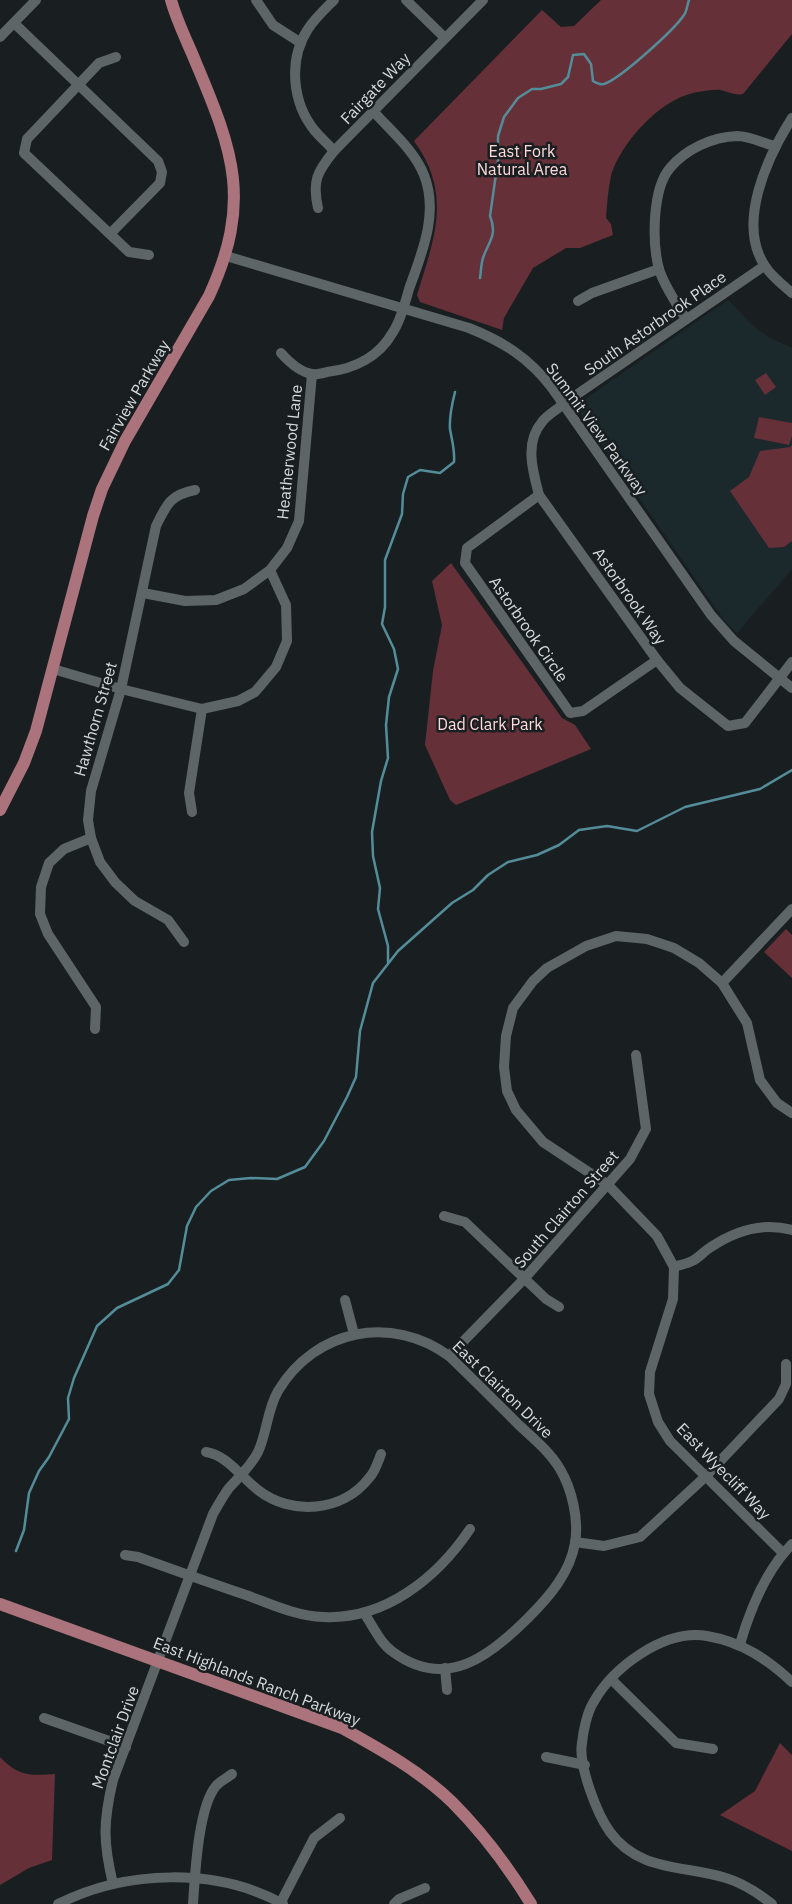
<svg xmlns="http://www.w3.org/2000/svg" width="792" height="1904" viewBox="0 0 792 1904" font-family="'IBM Plex Sans',sans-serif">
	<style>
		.built { fill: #1b292d }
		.green { fill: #653038 }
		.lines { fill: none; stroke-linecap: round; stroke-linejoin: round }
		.stream { stroke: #548d99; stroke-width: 2.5 }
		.minor { stroke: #5d6567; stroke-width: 10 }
		.major { stroke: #ab737b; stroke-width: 12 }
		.labels { text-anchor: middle; stroke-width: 5; stroke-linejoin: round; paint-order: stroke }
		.street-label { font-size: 16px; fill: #d6dbdc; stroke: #191f20 }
		.park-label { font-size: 16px; fill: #ffd9dc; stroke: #191f20 }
	</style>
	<rect width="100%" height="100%" fill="#191f20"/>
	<path class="built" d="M728,300L750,323L768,337L792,348V569L737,633L724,620L575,406Z"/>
	<g class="green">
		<path d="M601,0H792V34L743,94C736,96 729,92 721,90C714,89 705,91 698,92C662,97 621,142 611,176C608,190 607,204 606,218L611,224L613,235L580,248H566L533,268L504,318L502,330L420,302L417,295C434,239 453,194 414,141L542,10L561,27L574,26Z"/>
		<path d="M766,373L776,387L765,395L755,380Z"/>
		<path d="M759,417L792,423V436L789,445L754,438Z"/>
		<path d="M792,445V541L784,547L769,548L730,491L749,477L760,451L790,447Z"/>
		<path d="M451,563L562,718L575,725L591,749L456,805L450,800L425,745L433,671L442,625L432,581Z"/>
		<path d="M786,929L792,935V978L764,952Z"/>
		<path d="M780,1743L792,1755V1851L720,1815L755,1791Z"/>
		<path d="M0,1757C18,1776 30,1776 55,1774L52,1860L29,1868L0,1885Z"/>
	</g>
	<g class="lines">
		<g class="stream">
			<path d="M480,278C481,272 481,264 483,258C488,242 498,236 490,216L498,160V136L504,117L518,98L532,89H541L561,84L568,77L573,55L584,54L591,64L593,81C596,83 600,85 604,84C620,79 674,30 684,15C687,11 687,5 689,0"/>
			<path d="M388,962V946L378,909L380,888L373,856L372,832L381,781L388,758L386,725L389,697L398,669L394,649L382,624L385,607V560L402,514L403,494L408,477L420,470L440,473L454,462C455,450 452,441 450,429C449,417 452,404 455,392"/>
			<path d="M16,1551L24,1530L29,1493L39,1471L49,1457L69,1419L68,1398L74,1378L97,1326L117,1308L168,1284L179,1270L187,1226L196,1207L211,1191L229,1180L251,1178L277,1179L305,1167L324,1141L347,1097L356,1077L360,1031L373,983L398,951L452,903L473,890L488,875L508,862L537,855L559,845L579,830L607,826L637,831L685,807L760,789L792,770"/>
		</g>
		<g class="minor">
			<path d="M256,0L273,25L301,43"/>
			<path d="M334,0C325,9 315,18 308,29C288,60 292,103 315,131C321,138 328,144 334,151"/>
			<path d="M406,0L444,37"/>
			<path d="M14,23L158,161L162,172L160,183L110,234"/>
			<path d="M0,37L36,0"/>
			<path d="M116,57L99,63L27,139L24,153L129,252L149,255"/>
			<path d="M792,118C768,156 736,223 765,266C771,276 783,285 792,293"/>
			<path d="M318,208C312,181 317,172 334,151L483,0"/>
			<path d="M226,256L469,328C504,342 529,358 552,388L711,615L734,641L792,688"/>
			<path d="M764,266L563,404C557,410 547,415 542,422C524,443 533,472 539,495L657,660L680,688L728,726L745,723L792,662"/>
			<path d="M578,301L592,293L659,269"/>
			<path d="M686,319C677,304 664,286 659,269C652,243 652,189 670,168C686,149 712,137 737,136C749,136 763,143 774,146"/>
			<path d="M281,353C289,362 300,372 312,374C316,375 323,373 327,372C354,369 379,357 393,332C401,320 405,303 409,289C422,253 439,213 424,175C415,151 391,131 374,112"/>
			<path d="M539,495L467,548L465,563L570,713L583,711L657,660"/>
			<path d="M143,593L185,601L216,600L244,589L270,570L287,548L299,521L312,374"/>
			<path d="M53,669L121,689L202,709L238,701L255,692L276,667L287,641L286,605L270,570"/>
			<path d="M192,812L189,793L202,709"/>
			<path d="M91,838L64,849L49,863L41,887L40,914L48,934L96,1007L95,1029"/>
			<path d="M184,942L168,920L135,901L115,882L100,862L91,838L88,820L91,791L121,689L156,526C167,504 170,495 195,490"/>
			<path d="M722,983L792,909"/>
			<path d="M444,1216L465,1222L546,1299L559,1307"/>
			<path d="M674,1267C679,1265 687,1264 692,1261C699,1258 704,1251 711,1247C735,1231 763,1222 792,1230"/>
			<path d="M345,1300L354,1334"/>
			<path d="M449,1356L524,1279L630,1159L646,1129L636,1055"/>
			<path d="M206,1452C227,1455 242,1478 258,1490C291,1516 343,1512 369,1478C375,1472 378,1462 381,1454"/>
			<path d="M575,1542L604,1546L640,1537L705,1477L779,1399L786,1384V1364"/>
			<path d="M783,1553L670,1441L658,1422L649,1394L650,1372L673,1299L674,1267L657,1236L608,1185L543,1142L516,1110L507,1091L504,1067L506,1036L513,1008L533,981L547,968L586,946L616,936L647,939L674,948L699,963L722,983L747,1023L760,1080L777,1103L792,1113"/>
			<path d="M125,1555L138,1557C174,1570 210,1583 246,1595C271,1604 296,1616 323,1617C385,1620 437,1578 470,1529"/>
			<path d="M740,1644C750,1610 766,1570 792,1544"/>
			<path d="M445,1668L447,1690"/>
			<path d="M612,1680L676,1743L713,1749"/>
			<path d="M44,1718L126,1747"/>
			<path d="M546,1757L585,1765"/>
			<path d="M113,1884C103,1842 103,1822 113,1780L213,1514C218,1505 223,1496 229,1488C239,1477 251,1466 258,1452C267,1433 267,1410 278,1391C315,1329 392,1314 449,1356C473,1379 496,1402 519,1425C534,1439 550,1452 560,1469C572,1489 579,1520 575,1543C570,1573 549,1597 528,1618C490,1656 446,1691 393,1652C380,1643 373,1626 364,1613"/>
			<path d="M281,1902L314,1838L340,1818"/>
			<path d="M58,1904C126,1870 216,1867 283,1904"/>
			<path d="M193,1904C195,1876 198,1807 216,1786C220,1781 227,1778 232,1774"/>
			<path d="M394,1904L399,1899L425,1888"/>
			<path d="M772,1904C758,1893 743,1883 726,1878C684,1865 639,1872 610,1832C597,1814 578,1765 582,1743C583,1732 587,1713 593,1703C613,1667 664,1629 707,1636C742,1642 767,1659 792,1682"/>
		</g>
		<g class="major">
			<path d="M0,810L24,763L36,731L93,516L102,489L125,441L209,296C252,202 234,153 196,63C188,43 177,22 171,0"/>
			<path d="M0,1604L342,1728C380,1749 420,1771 452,1802C482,1832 509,1868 531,1904"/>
		</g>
	</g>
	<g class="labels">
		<g class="street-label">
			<text transform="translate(375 88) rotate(-46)" y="6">Fairgate Way</text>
			<text transform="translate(655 323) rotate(-35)" y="6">South Astorbrook Place</text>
			<text transform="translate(134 395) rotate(-60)" y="6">Fairview Parkway</text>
			<text transform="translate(597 429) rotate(54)" y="6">Summit View Parkway</text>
			<text transform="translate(289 452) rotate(-84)" y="6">Heatherwood Lane</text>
			<text transform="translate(630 596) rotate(55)" y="6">Astorbrook Way</text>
			<text transform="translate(529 629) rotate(55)" y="6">Astorbrook Circle</text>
			<text transform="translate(95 719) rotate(-74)" y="6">Hawthorn Street</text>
			<text transform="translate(566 1209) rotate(-49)" y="6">South Clairton Street</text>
			<text transform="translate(503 1389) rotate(44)" y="6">East Clairton Drive</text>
			<text transform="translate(724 1471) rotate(46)" y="6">East Wyecliff Way</text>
			<text transform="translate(257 1681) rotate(21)" y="6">East Highlands Ranch Parkway</text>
			<text transform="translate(115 1737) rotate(-70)" y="6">Montclair Drive</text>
		</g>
		<g class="park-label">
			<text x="522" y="157">East Fork<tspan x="522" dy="18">Natural Area</tspan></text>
			<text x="490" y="730">Dad Clark Park</text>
		</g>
	</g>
</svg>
